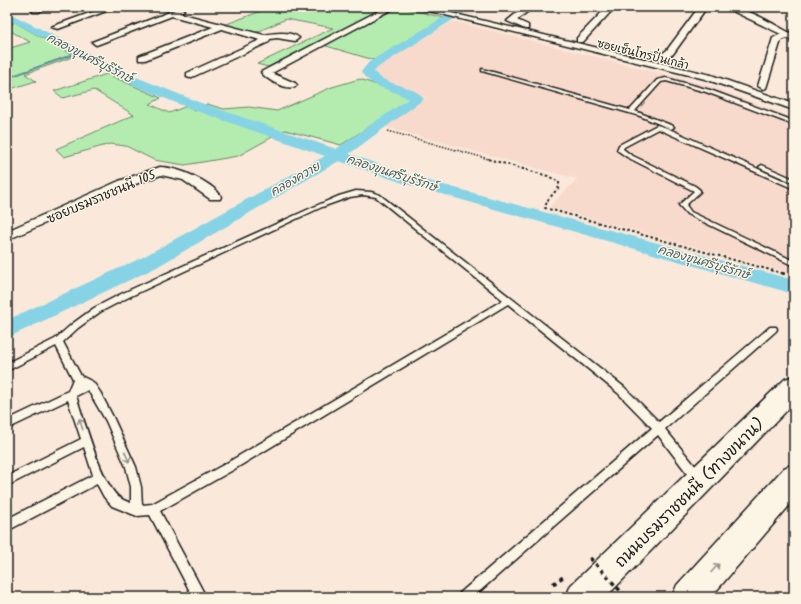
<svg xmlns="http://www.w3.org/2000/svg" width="801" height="604" viewBox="0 0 801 604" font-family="Kalam,'Playpen Sans Thai',sans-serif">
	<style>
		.built { fill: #f8dacc }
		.green { fill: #b4ecb0; stroke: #688466 }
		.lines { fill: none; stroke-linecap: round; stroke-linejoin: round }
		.stream { fill: #5c8a95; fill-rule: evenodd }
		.canal { fill: #86d3e5; fill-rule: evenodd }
		.lane-casing { stroke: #1c1c1c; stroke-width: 3 }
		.street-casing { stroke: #1c1c1c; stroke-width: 3 }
		.secondary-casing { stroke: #1c1c1c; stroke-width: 3 }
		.highway-casing { stroke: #1c1c1c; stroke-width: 3 }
		.path-far3 { stroke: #1c1c1c; stroke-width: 1.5; stroke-dasharray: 1.5 1.5; stroke-linecap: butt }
		.path-far2 { stroke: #1c1c1c; stroke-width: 2; stroke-dasharray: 2.5 2.5; stroke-linecap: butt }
		.path-far1 { stroke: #1c1c1c; stroke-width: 2.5; stroke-dasharray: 3 3; stroke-linecap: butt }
		.path { stroke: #1c1c1c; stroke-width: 3.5; stroke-dasharray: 4 4; stroke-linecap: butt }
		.lane { fill: #fcf5e5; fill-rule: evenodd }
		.street { fill: #fcf5e5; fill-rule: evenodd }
		.secondary { fill: #fcf5e5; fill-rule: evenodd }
		.highway { fill: #fcf5e5; fill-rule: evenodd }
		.path-bridge { stroke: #1c1c1c; stroke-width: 3.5; stroke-dasharray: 4 4; stroke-linecap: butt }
		.oneway { stroke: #97938b }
		.labels { text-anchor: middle; stroke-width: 3; stroke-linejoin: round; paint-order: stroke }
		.far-street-label { font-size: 11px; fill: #1c1c1c; stroke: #fcf5e5 }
		.far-water-label { font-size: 12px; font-style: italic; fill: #415c62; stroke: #fcf5e5 }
		.street-label { font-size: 13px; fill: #1c1c1c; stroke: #fcf5e5 }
		.near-street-label { font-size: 16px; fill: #1c1c1c; stroke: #fcf5e5 }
	</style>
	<rect width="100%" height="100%" fill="#fae9da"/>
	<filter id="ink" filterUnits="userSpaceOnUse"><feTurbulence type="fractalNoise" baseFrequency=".025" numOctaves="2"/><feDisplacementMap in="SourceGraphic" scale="8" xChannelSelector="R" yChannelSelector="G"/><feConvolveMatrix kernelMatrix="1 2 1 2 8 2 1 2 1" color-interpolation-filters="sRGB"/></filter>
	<g filter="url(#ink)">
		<path class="built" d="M453,21L707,85L794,118V274L549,207L577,179L382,126L426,97L375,80L371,73L374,67Z"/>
		<g class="green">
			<path d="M272,7H370L381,9L268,67L257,64L333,28L286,19L255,33L224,25Z"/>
			<path d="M400,7L444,18L374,60L323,45Z"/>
			<path d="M7,22H14L75,56L25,74L36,81L7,90V49L30,42L7,29Z"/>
			<path d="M107,74L161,98L150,104L169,113L187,106L195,111L207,104L224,109L249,107L277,111L332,87L360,79L405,95L410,100L341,145L285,130L238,156L185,165L154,160L126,146L110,144L64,157L56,149L134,115L94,90L63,98L54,91Z"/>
		</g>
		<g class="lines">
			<path class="stream" d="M80,51L83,52L7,79V77Z"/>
			<path class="canal" d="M461,7H473L377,68L374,72C387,87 412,83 424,99L349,154L418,178L794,280V294L406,184L339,161L155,268L7,338V320L141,258L325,156L191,109L128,83L7,19V12L136,77L201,103L336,149L408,99C392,88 373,90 361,72L369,62Z"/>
			<g class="lane-casing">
				<g id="lane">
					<path d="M482,69L630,110L657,80L666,78L710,90L794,121V125L706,92L666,81L661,82L635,111L673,126L674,127L671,129L640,116L482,71Z"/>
					<path d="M657,125L667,128L794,185V189L792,188L658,129L624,147L623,149L631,155L695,186L700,190V192L686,205L691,212L794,261V266L687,214L679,205L694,191L627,157L617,150L619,145Z"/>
					<path d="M762,165L794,179V183L760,168L759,167Z"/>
					<path d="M356,191L371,192L380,195L624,387L659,422L770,327H776L777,329L776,331L665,429L701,473L702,477L701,481L697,482L693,481L658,435L473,597H458L460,593L652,428L618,393L508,304L233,470L160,511L206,597H193L150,515L137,516L112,506L104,497L97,484L7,531V519L93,475L84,447L7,486V476L81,439L68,400L7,429V420L68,391L73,379L56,346L7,371V363L55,339L72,324L94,308L123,293L318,205L339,196ZM363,195L376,197L503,300L225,464L152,504L142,505L141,487L136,467L113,417L100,392L93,382L81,376L63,342L78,328L100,312L129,297L322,207L350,197ZM88,390L106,421L126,467L131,487V503C128,502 123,500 120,498C102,486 84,419 76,396Z"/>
				</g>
			</g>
			<g class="street-casing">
				<g id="street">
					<path d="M37,7H48L39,12H33V8Z"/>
					<path d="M106,7H117L58,29L51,27Z"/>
					<path d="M386,7H396L272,73L295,83L297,85L295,87C285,90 267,80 261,72Z"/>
					<path d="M413,7H426L711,75L794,104V110L705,79Z"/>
					<path d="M524,7H533L517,20L528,25V29H525L507,21Z"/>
					<path d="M607,7H615L583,42H577V38Z"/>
					<path d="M699,7H707L673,54L665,59L642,57V53H663L667,50Z"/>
					<path d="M724,7C749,7 772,24 794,35V41L787,38L781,40L766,88L763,89L758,86L773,38L781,34Z"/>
					<path d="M180,8L184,10L179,13L264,35C274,33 291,31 299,38L295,41L277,38L270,39L269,42L190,78L187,77V73L260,40L222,29L145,60H139V56L213,27L172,16L99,44L96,45L92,42Z"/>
					<path d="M160,167C177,167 211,181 221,196L220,199H210L183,180L161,175L127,187L7,240V231L119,181Z"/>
				</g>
			</g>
			<g class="secondary-casing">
				<path id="secondary" d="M794,376V403L606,597H566L571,585L785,379Z"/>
			</g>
			<g class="highway-casing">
				<path id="highway" d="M794,464V500L711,597H672L677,585L784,468Z"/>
			</g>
			<g class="path-far3">
				<path d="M7,21L13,24"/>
				<path d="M388,131L492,160"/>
			</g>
			<path class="path-far2" d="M488,159L548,176L559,182V187L547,201L545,208L785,274"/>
			<path class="path-far1" d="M782,273L785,274"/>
			<path class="path" d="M553,584L563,577"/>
			<use href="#lane" class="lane"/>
			<use href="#street" class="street"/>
			<use href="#secondary" class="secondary"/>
			<use href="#highway" class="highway"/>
			<path class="path-bridge" d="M590,558L626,597"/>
		</g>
		<defs><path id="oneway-shaft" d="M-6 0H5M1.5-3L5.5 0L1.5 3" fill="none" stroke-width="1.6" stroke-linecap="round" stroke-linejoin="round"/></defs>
		<g class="oneway">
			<use href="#oneway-shaft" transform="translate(81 424) rotate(-108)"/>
			<use href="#oneway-shaft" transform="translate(127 457) rotate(66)"/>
			<use href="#oneway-shaft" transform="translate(715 568) rotate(-48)"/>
		</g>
	</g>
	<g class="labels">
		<g class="far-street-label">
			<text transform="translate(643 54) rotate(14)" y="4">ซอยเซ็นโทรปิ่นเกล้า</text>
		</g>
		<g class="far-water-label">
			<text transform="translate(90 58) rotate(27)" y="4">คลองขุนศรีบุรีรักษ์</text>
			<text transform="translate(392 173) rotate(18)" y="4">คลองขุนศรีบุรีรักษ์</text>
			<text transform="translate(295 179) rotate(-30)" y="4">คลองควาย</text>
			<text transform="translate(704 262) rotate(16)" y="4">คลองขุนศรีบุรีรักษ์</text>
		</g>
		<g class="street-label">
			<text transform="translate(101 196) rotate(-23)" y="5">ซอยบรมราชชนนี 105</text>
		</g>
		<g class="near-street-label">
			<text transform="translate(689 492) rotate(-45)" y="6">ถนนบรมราชชนนี (ทางขนาน)</text>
		</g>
	</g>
	<rect width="801" height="604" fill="none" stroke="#fcf5e5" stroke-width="24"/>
	<rect x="12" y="12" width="777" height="580" fill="none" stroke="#1c1c1c" stroke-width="1.5" filter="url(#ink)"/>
</svg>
